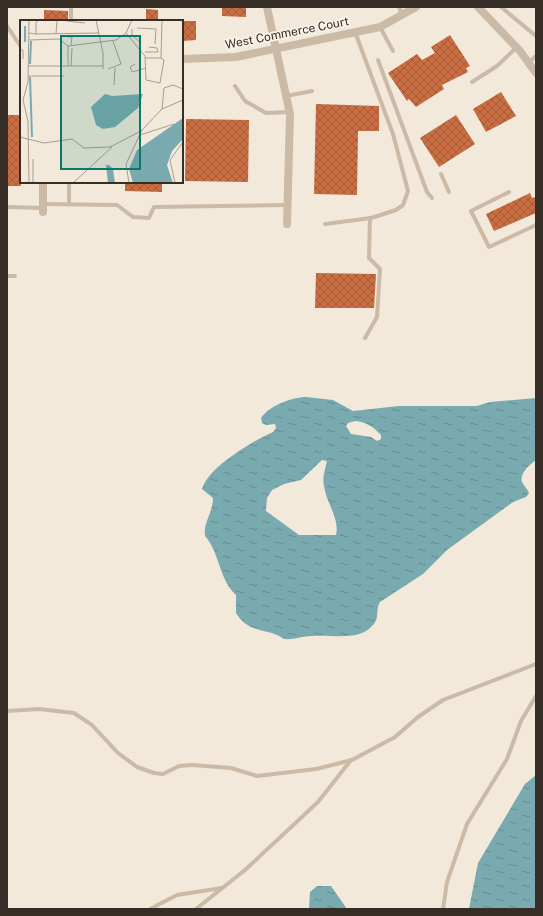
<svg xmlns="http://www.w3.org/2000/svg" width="543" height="916" viewBox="0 0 543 916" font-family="'Public Sans',sans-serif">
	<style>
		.water { fill: url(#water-ripples); fill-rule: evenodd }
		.building { fill: url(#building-cross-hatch) }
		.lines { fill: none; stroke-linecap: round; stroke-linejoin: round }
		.lane { stroke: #cbbaa6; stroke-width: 4 }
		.street { stroke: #cbbaa6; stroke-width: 8 }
		.labels { text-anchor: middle; stroke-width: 3.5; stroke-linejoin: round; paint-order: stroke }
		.street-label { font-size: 12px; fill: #372d27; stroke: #faf3e7 }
		.inset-river { fill: none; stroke: #79aab0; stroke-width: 2 }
		.inset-road { fill: none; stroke: #a79e93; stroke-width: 1 }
		.view { fill: #0f766e; fill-opacity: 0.15; stroke: #0f766e; stroke-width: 2 }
		.inset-edge { fill: none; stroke: #372d27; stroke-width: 2 }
	</style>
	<defs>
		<pattern id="water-ripples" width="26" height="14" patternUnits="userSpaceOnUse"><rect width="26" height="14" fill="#79aab0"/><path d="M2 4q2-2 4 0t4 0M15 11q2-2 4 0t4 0" fill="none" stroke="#648b8f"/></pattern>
		<pattern id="building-cross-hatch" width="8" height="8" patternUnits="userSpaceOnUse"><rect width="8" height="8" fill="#c96d42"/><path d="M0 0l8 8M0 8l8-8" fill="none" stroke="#a45a37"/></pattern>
	</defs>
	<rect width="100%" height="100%" fill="#f2e9db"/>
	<g class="water">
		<path d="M306,397L333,400L353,411L399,406H477L490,402L536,398V460C530,464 519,474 522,482C524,486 527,488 529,493L526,497L513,502L447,550L423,574L380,602C375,610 380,618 373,625C359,642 331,634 312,636C302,636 294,640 284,639C269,627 249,635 236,613V595C219,580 220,553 205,536C203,523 213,512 213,498L202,489C208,467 253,441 273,432L276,428L275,424L266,425L262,423L261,418C269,406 292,397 306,397ZM355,421C367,422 373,427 381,435V439L377,441L371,437L351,434L346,426L348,423ZM322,460L327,461C325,470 322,477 324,486C326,502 340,519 336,535H299L266,511L267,498L272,490L284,484L301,480Z"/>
		<path d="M536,775V909H469L478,863L525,784Z"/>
		<path d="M317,886H331L347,909H309L310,892Z"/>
	</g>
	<g class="building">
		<path d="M222,7H246V17L222,16Z"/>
		<path d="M146,9L158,10V21H146Z"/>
		<path d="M44,10L68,11V21H44Z"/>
		<path d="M182,21H196V40L182,41Z"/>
		<path d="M450,35L470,66L466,68L468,72L442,85L444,89L416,107L409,99L407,101L388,73L417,54L422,60L435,53L431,47Z"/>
		<path d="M501,92L516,116L486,132L473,109Z"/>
		<path d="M316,104L379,106V131H358L357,195L314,194Z"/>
		<rect x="7" y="115" width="14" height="71"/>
		<path d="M456,115L475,144L439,167L420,138Z"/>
		<path d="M186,119L249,120L248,182L185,181Z"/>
		<path d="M125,182H162V192L125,191Z"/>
		<path d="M530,193L532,198L536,197V213L494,231L486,214Z"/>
		<path d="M316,273L376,274L374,308H315Z"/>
	</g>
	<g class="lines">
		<g class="lane">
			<path d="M71,7V21"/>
			<path d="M399,7L402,15"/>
			<path d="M501,7L536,36"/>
			<path d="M7,26L21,47"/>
			<path d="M380,27L393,51"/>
			<path d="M378,60L427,192L432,198"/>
			<path d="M529,62L536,56"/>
			<path d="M472,82L497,66L516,48"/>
			<path d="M235,86L245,101L266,113L289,112"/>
			<path d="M286,96L312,91"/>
			<path d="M441,174L449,192"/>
			<path d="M69,182V204"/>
			<path d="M509,192L471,211L489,247L536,225"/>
			<path d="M43,204L117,205L133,217L149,218L154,207L287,205"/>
			<path d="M7,207L43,208"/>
			<path d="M325,224L371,218L396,210L403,205L408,191L393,134L355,32"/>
			<path d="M7,276H15"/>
			<path d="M365,338L377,317L380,269L369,258L370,218"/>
			<path d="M7,711L39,709L74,713L92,725L118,753L137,767L154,773L163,774L179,766L192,765L231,768L257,776L316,769L352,760L395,737L418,717L443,700L536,664"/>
			<path d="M150,909L177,895L222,888"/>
			<path d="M196,909L245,870L318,802L351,760"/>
			<path d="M443,909L447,882L467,824L507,759L521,721L536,696"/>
		</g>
		<g class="street">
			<path d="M267,7L290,114L287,224"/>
			<path d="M478,7L520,51L536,73"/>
			<path d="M182,59L236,57L380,27L416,7"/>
			<path d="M43,212V182"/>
		</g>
	</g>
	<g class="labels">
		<g class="street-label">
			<text transform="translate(287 33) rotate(-11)" y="4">West Commerce Court</text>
		</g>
	</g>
	<g transform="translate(20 20)">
		<rect width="163" height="163" fill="#f2e9db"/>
		<path d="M85,74L92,76L123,74L118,88L95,107L83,109L76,105L71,87ZM163,98V119L152,131L147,145L153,163H113L109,149L117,130ZM86,145H89L93,149L95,163H88Z" fill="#79aab0"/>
		<path class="inset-river" d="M5,22V6M10,44L11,21M10,57L12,117"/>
		<path class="inset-road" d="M39,0L65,3M76,0L83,33V49M117,8L136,9L135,24M112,9V15L121,23M9,13L16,14V2L19,0M106,13L125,36L126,60L140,63L144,40L141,38L142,0M16,14L79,13M36,14L37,1M48,17H52L51,25M9,20L39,19L48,26M48,26L96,20L106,13L112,0M125,32H138L137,28L129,27M0,38V30H3V39M125,38H141M115,44L110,47L112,52L126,48M8,46H48M48,46H83M48,46V26M51,46L52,28M88,49L101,44L93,21M8,56H44M94,65L95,48M142,89L144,68L153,65L163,69M120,115L154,104M0,117L24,123L52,119L64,128L90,127L121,111L142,89L163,80M13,139V163M9,163L8,101L3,80L8,62L9,0M53,163L92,127M109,163L106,144L122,110M155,163L150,140L163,122"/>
		<path class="view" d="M41,16H120V149H41Z"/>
		<rect width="163" height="163" class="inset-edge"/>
	</g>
	<rect width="543" height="916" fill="none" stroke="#372d27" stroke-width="16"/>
</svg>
